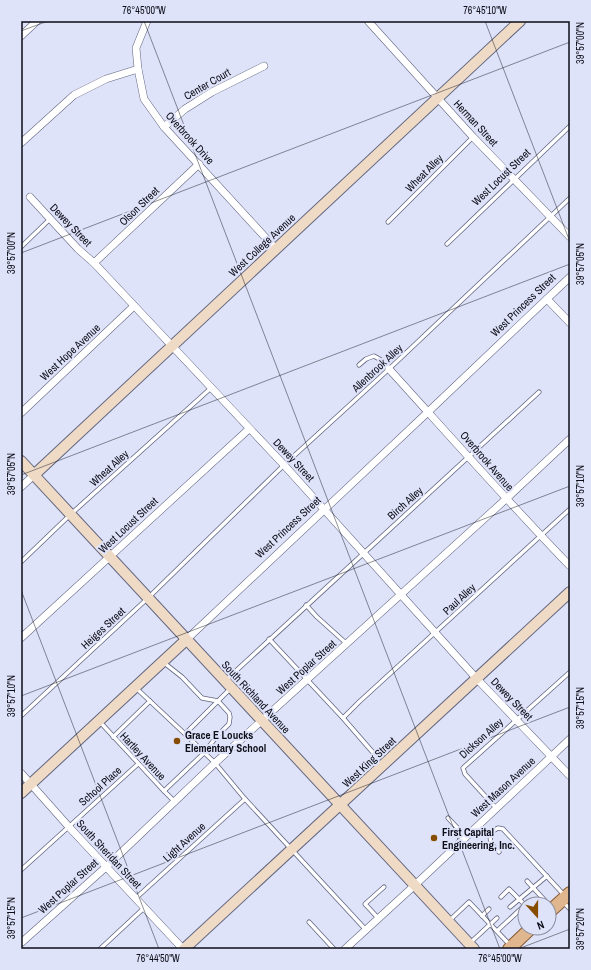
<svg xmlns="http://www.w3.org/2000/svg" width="591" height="970" viewBox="0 0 591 970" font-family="'Archivo Narrow',sans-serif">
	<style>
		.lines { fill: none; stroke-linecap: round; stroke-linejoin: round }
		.lane-casing { stroke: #61657f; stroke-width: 5 }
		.street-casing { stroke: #61657f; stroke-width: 8 }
		.secondary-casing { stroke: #61657f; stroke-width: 12 }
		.primary-casing { stroke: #875b33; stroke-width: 14 }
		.lane { stroke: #fff; stroke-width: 3.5 }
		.street { stroke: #fff; stroke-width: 7 }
		.secondary { stroke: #efdac6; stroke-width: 10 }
		.primary { stroke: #dfb68e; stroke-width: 12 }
		.ticks { fill: none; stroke: #0c0d17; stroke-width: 1; stroke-opacity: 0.45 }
		.poi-dot { fill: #864c02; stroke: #dfe3fa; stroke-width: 1.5 }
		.labels { text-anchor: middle; stroke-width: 4; stroke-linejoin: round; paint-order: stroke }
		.street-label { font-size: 11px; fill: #0c0d17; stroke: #dfe3fa }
		.poi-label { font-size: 11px; font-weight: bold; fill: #0c0d17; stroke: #dfe3fa; text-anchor: start }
		.neatline { fill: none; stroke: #0c0d17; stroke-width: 1.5 }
		.ticks-label { font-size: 10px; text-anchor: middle; fill: #0c0d17 }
	</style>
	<rect width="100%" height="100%" fill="#dfe3fa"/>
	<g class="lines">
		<g class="lane-casing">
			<g id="lane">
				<path d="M388,222L473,137"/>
				<path d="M447,244L570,126"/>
				<path d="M21,247L50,219"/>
				<path d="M359,365L366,359L374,356L381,360L389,369"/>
				<path d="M21,562L71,514L211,388"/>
				<path d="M306,605L317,617L347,644"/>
				<path d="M269,639L343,718L376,756"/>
				<path d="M163,662L182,677L202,698L218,701L229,713L230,717L229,724L217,736L204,753L164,791"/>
				<path d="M226,680L539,392"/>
				<path d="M136,688L185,734"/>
				<path d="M230,689L185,734L215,763L245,799L366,930"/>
				<path d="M21,716L148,598L284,465L389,369L570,198"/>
				<path d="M343,718L359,702L570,509"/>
				<path d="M100,722L164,791L175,802"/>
				<path d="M113,737L150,701"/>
				<path d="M496,808L465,774L463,768L570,672"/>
				<path d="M448,818L466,837"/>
				<path d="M499,852C493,846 488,841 491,832L498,828L503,829L565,896"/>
				<path d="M21,870L138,764"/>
				<path d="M527,881L548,904"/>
				<path d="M501,897L509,889L525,905"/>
				<path d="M136,898L245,799"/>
				<path d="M564,903L570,909"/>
				<path d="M510,907L547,876"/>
				<path d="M482,916L489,909"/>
				<path d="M379,919L365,904L384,887"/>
				<path d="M449,921L469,902L511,946"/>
				<path d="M309,922L334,949"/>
				<path d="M497,931L525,905"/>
				<path d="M470,943L497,918"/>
				<path d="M100,949L144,908"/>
			</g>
		</g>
		<g class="street-casing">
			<g id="street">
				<path d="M147,21L136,48L138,69L144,99L164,127L276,249"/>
				<path d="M368,21L473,137L570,237"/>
				<path d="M21,36L37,21"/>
				<path d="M164,127L185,109L212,92L264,66"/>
				<path d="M21,143L74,95L106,79L138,69"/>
				<path d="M30,197L78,249L94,263L284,465L477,679L570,776"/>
				<path d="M94,263L199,164"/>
				<path d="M547,299L570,323"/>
				<path d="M389,369C449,435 508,502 570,566"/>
				<path d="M21,413L134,306"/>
				<path d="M21,487L34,475"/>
				<path d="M21,638L249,429"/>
				<path d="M186,640L428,412L570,277"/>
				<path d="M21,773L69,827L183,949"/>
				<path d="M21,943L106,867L215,763L506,499L570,439"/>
				<path d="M345,949L415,885L570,739"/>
			</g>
		</g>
		<g class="secondary-casing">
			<g id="secondary">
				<path d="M21,461L474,949"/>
				<path d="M34,475L520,21"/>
				<path d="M21,793L186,640"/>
				<path d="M184,949L570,592"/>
			</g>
		</g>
		<g class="primary-casing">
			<g id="primary">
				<path d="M549,912L570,893"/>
				<path d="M509,949L531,928"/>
			</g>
		</g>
		<use href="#lane" class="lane"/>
		<use href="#street" class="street"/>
		<use href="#secondary" class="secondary"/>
		<use href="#primary" class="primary"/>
	</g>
	<path class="ticks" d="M144,21L500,949M485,21L570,242M21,31L48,21M21,253L570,42M21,475L570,264M21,590L159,949M21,696L570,486M21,918L570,707M518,949L570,929"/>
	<g class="poi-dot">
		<circle cx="177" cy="741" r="4"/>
		<circle cx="434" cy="838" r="4"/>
	</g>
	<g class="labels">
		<g class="street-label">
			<text transform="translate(207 84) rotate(-30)" y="4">Center Court</text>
			<text transform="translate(476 123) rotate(47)" y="4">Herman Street</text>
			<text transform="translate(190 138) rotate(48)" y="4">Overbrook Drive</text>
			<text transform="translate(424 173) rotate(-45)" y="4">Wheat Alley</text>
			<text transform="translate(501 177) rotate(-44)" y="4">West Locust Street</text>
			<text transform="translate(139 206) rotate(-44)" y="4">Olson Street</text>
			<text transform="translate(71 225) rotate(46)" y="4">Dewey Street</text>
			<text transform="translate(262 245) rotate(-43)" y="4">West College Avenue</text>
			<text transform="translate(523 305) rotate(-44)" y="4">West Princess Street</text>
			<text transform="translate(70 352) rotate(-43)" y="4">West Hope Avenue</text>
			<text transform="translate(377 368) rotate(-43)" y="4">Allenbrook Alley</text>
			<text transform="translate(294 460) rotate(47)" y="4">Dewey Street</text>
			<text transform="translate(487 461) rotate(49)" y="4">Overbrook Avenue</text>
			<text transform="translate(109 468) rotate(-42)" y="4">Wheat Alley</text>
			<text transform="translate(405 503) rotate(-42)" y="4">Birch Alley</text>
			<text transform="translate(128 525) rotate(-43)" y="4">West Locust Street</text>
			<text transform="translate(288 527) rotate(-43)" y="4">West Princess Street</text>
			<text transform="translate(459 599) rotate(-43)" y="4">Paul Alley</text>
			<text transform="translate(103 628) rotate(-43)" y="4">Heiges Street</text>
			<text transform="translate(306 667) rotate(-42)" y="4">West Poplar Street</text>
			<text transform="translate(256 697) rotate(47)" y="4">South Richland Avenue</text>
			<text transform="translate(512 699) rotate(46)" y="4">Dewey Street</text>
			<text transform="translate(481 738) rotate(-42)" y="4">Dickson Alley</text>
			<text transform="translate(143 756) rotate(47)" y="4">Hartley Avenue</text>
			<text transform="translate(369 762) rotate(-43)" y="4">West King Street</text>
			<text transform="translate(100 786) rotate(-42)" y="4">School Place</text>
			<text transform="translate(503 787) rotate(-43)" y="4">West Mason Avenue</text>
			<text transform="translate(184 842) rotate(-42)" y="4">Light Avenue</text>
			<text transform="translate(109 854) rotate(47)" y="4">South Sheridan Street</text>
			<text transform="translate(68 886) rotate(-42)" y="4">West Poplar Street</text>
		</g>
		<g class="poi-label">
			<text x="185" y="739">Grace E Loucks<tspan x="185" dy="13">Elementary School</tspan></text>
			<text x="442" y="836">First Capital<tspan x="442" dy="13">Engineering, Inc.</tspan></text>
		</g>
	</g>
	<rect width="591" height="970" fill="none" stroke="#dfe3fa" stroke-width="44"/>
	<g transform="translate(537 916) rotate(159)"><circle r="19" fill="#dfe3fa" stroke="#8b8d9f"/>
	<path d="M0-3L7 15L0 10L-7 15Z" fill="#864c02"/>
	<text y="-6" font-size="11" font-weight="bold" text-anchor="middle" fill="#0c0d17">N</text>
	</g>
	<rect x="22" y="22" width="547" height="926" class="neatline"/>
	<g class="ticks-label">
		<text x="144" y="14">76°45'00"W</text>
		<text x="485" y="14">76°45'10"W</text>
		<text transform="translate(580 43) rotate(-90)" y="4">39°57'00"N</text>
		<text transform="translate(11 253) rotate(-90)" y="4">39°57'00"N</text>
		<text transform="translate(580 264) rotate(-90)" y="4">39°57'05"N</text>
		<text transform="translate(11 474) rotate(-90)" y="4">39°57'05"N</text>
		<text transform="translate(580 486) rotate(-90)" y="4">39°57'10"N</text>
		<text transform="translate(11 696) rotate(-90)" y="4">39°57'10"N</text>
		<text transform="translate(580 708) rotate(-90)" y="4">39°57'15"N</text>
		<text transform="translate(11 918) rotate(-90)" y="4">39°57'15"N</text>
		<text transform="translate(580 929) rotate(-90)" y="4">39°57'20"N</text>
		<text x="158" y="962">76°44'50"W</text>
		<text x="500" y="962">76°45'00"W</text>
	</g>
</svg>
